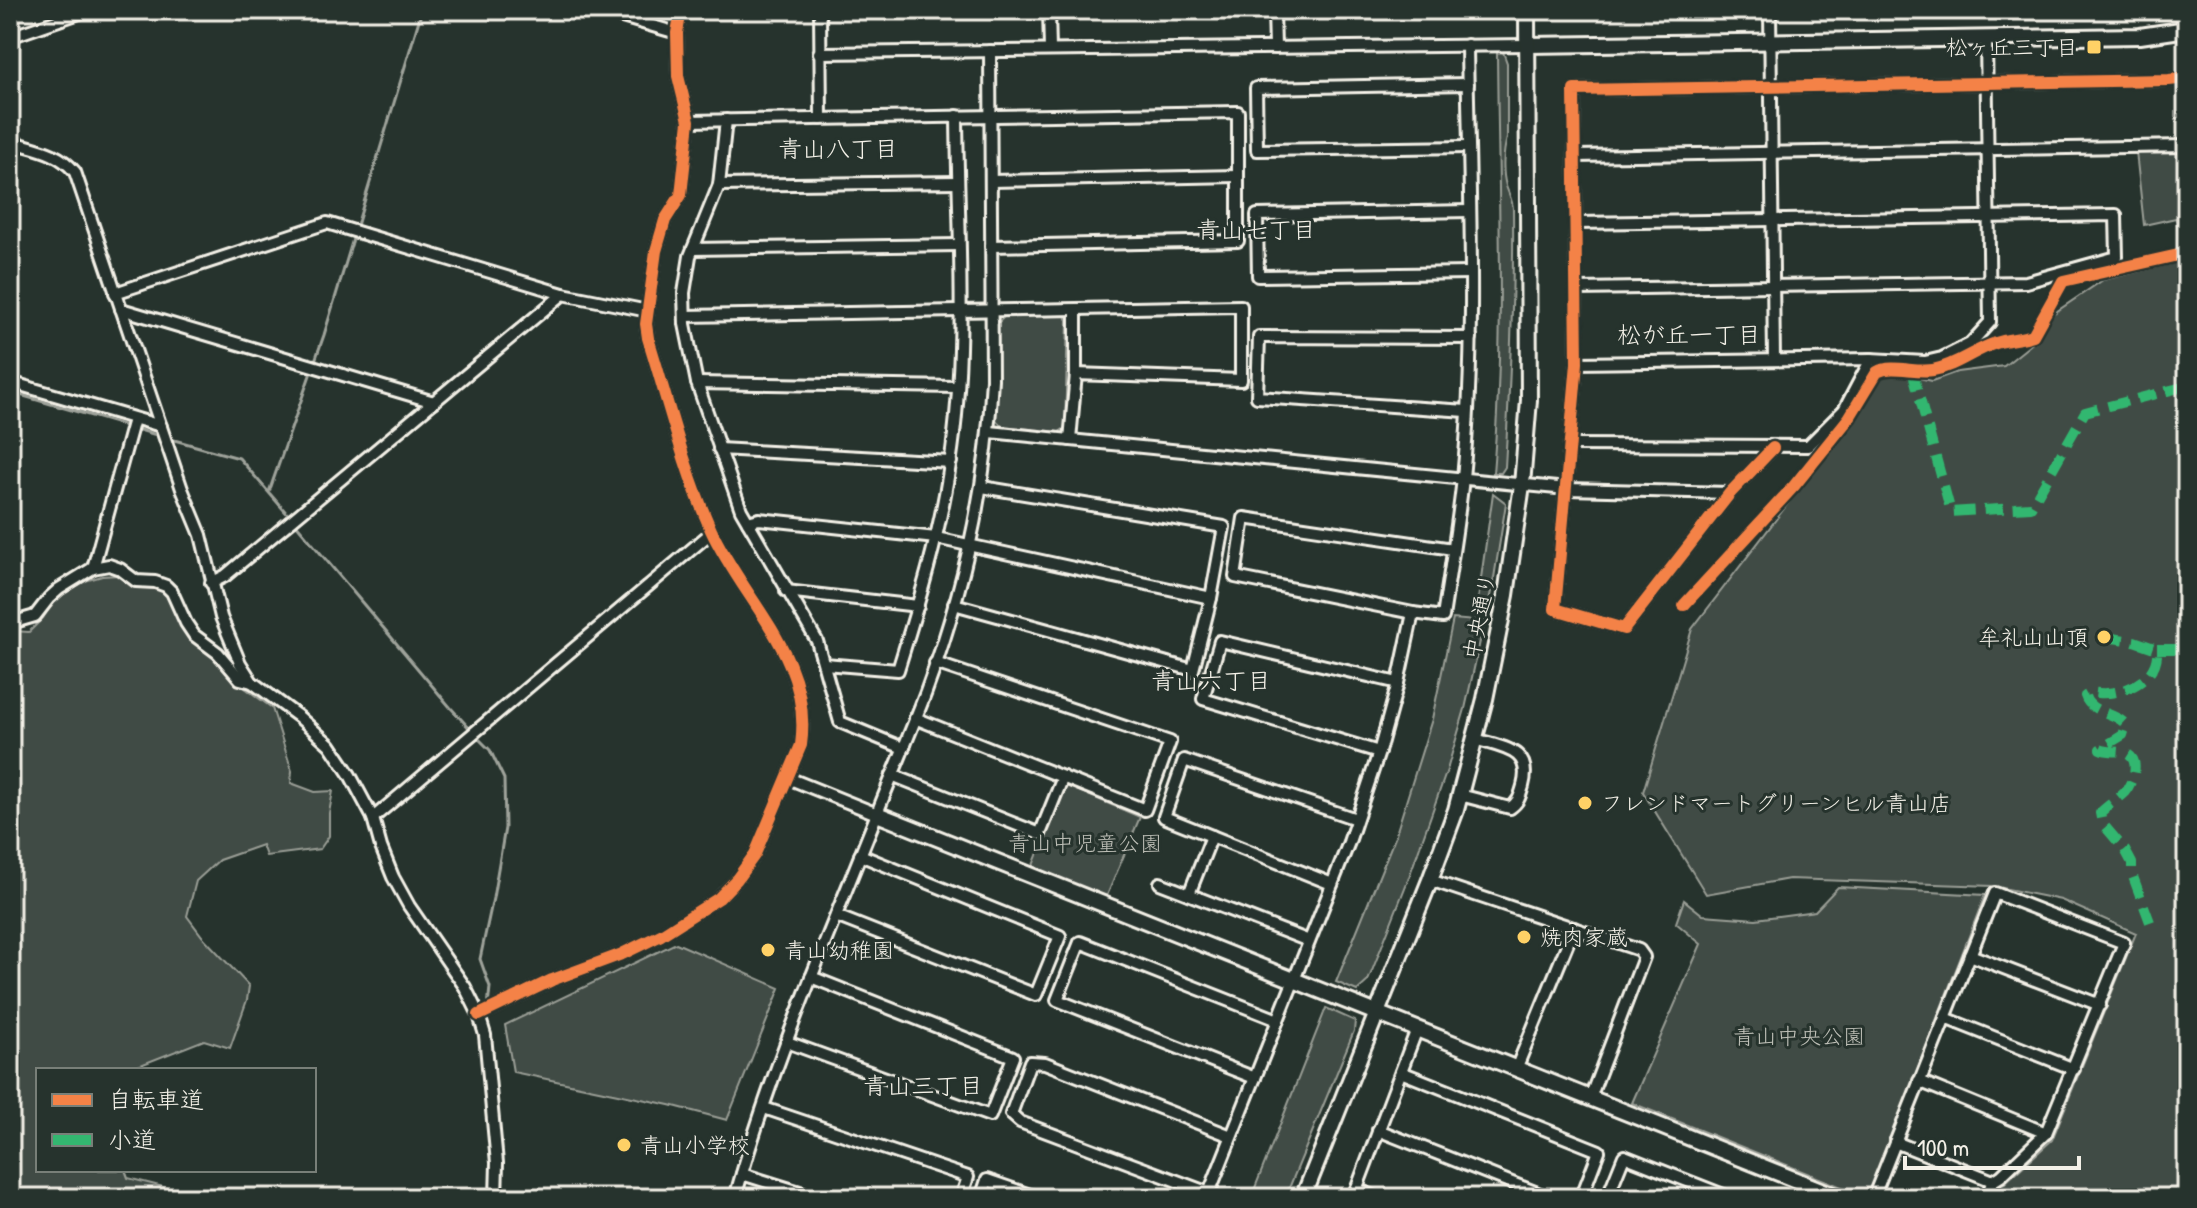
<svg xmlns="http://www.w3.org/2000/svg" width="2197" height="1208" viewBox="0 0 2197 1208" font-family="'Patrick Hand','Klee One',sans-serif">
	<style>
		.green { fill: #414b45; stroke: #9a9e96; stroke-width: 2 }
		.lines { fill: none; stroke-linecap: round; stroke-linejoin: round }
		.stream { stroke: #9fa39b; stroke-width: 3 }
		.street-casing { stroke: #f4f1e8; stroke-width: 16 }
		.secondary-casing { stroke: #f4f1e8; stroke-width: 20 }
		.street { stroke: #26332d; stroke-width: 10 }
		.secondary { stroke: #26332d; stroke-width: 14 }
		.quiet { stroke: #33b770; stroke-width: 10; stroke-dasharray: 20 10; stroke-linecap: butt }
		.cycleway-casing { stroke: #26332d; stroke-width: 17 }
		.cycleway { stroke: #f48246; stroke-width: 12 }
		.poi-dot { fill: #ffd166; stroke: #26332d; stroke-width: 3 }
		.labels { text-anchor: middle; stroke-width: 6; stroke-linejoin: round; paint-order: stroke }
		.poi-label { font-size: 22px; fill: #f4f1e8; stroke: #26332d; text-anchor: start }
		.street-label { font-size: 22px; fill: #f4f1e8; stroke: #26332d }
		.park-label { font-size: 22px; fill: #bebfb7; stroke: #26332d }
		.neighbourhood-label { font-size: 24px; fill: #f4f1e8; stroke: #26332d }
	</style>
	<rect width="100%" height="100%" fill="#26332d"/>
	<filter id="ink" filterUnits="userSpaceOnUse"><feTurbulence type="fractalNoise" baseFrequency=".0125" numOctaves="2"/><feDisplacementMap in="SourceGraphic" scale="16" xChannelSelector="R" yChannelSelector="G"/><feConvolveMatrix kernelMatrix="1 2 1 2 8 2 1 2 1" color-interpolation-filters="sRGB"/></filter>
	<g filter="url(#ink)">
		<g class="green">
			<path d="M1497,50L1503,52L1507,63V138C1503,152 1502,172 1506,186C1509,195 1513,201 1513,209C1514,295 1510,381 1505,467L1501,473H1493C1505,331 1498,192 1497,50Z"/>
			<path d="M2187,148V243L2182,244L2176,218L2144,225L2136,152Z"/>
			<path d="M2187,260V1198H1994L1997,1190L2052,1140L2136,933L2061,900L1993,886L1789,879L1706,894L1643,792L1692,629L1790,501L1882,372H1892L1932,381L1957,372L2004,366L2039,338L2047,318L2103,280Z"/>
			<path d="M1064,315L1068,320L1065,428L1059,432L1002,426L995,419L998,323L1004,317Z"/>
			<path d="M1493,493L1506,503L1494,578L1465,709L1447,770L1408,880L1368,981L1357,991L1336,982L1395,837L1432,719L1453,619L1475,621Z"/>
			<path d="M119,575L131,584L156,587L167,594L184,630L217,661L233,679L272,708L292,771L291,783L315,792L333,791L329,813V836L320,849L266,856L262,845L219,860L196,881L187,916L202,936L249,986L247,1000L230,1048L204,1040L128,1070H38V1170H125L128,1178L171,1189L184,1198H10V639L13,631L29,632L43,618L56,597L85,581L102,576Z"/>
			<path d="M1065,785L1140,817L1106,898L1032,868Z"/>
			<path d="M1838,887L1985,895L1871,1188L1859,1194L1632,1103L1701,944L1676,923L1684,900L1703,915L1756,919L1815,911Z"/>
			<path d="M676,943L780,988L727,1120L670,1105L513,1072L505,1025Z"/>
			<path d="M1326,1008L1355,1021L1354,1031L1285,1198H1251Z"/>
		</g>
		<g class="lines">
			<g class="stream">
				<path d="M10,392L160,436"/>
				<path d="M167,438L239,458L290,517"/>
				<path d="M269,492L324,335L422,10"/>
				<path d="M295,523L450,707L471,730"/>
				<path d="M476,736L490,750L504,779L505,828L493,898L480,959L490,987L488,1007"/>
				<path d="M501,1186L502,1198"/>
			</g>
			<g class="street-casing">
				<g id="street">
					<path d="M598,10L677,33"/>
					<path d="M820,10L821,119"/>
					<path d="M1049,10L1050,50"/>
					<path d="M1274,10L1275,48"/>
					<path d="M1770,10L1774,360"/>
					<path d="M10,37L88,10"/>
					<path d="M819,53L1528,45"/>
					<path d="M1468,84L1256,88L1257,150L1468,147"/>
					<path d="M726,120L719,185L690,256L684,293L685,324L697,383L741,510L817,641L840,722L903,748"/>
					<path d="M689,121L1238,112V241L991,246"/>
					<path d="M10,141C35,149 58,151 75,172L182,489L201,535L221,617L240,663L252,682L299,717L330,745L350,775L373,818L381,847L393,877L409,906L465,987L479,1015L485,1035L497,1163L496,1198"/>
					<path d="M1575,156L2187,146"/>
					<path d="M991,181L1238,176"/>
					<path d="M719,185L958,182"/>
					<path d="M1469,211L1257,215L1258,276L1470,273"/>
					<path d="M1576,223L2116,215L2117,257L2026,282L1577,289"/>
					<path d="M693,249L959,245"/>
					<path d="M115,293L327,223L563,294L648,311"/>
					<path d="M121,309L434,402"/>
					<path d="M685,316L1241,306V380L1076,374L1070,440"/>
					<path d="M1577,363L1871,359L1925,362L1942,358L1970,344L1990,322L1986,39"/>
					<path d="M1076,374V310"/>
					<path d="M10,382L161,426"/>
					<path d="M697,383L958,387"/>
					<path d="M1467,411L1257,397L1259,337L1471,338"/>
					<path d="M990,432L1567,489L1730,493"/>
					<path d="M1571,445L1808,446L1844,410L1871,359"/>
					<path d="M1773,448L1730,493L1624,629L1555,609L1577,363L1574,90L2169,80L2187,78"/>
					<path d="M719,449L951,462"/>
					<path d="M748,522L759,519L936,538L1211,598"/>
					<path d="M93,568L134,419"/>
					<path d="M211,583L225,576L563,294"/>
					<path d="M786,591L918,606"/>
					<path d="M954,604L1193,670L1211,598L1224,527L982,487"/>
					<path d="M1413,613L1235,577L1244,518L1453,549"/>
					<path d="M10,618L18,621L35,616L49,598L59,589L93,568L109,565L120,569L136,581L155,582L166,586L172,592L186,623L194,635L218,653L240,679L252,682"/>
					<path d="M824,664L898,670C919,602 940,534 950,464C968,349 958,231 957,116"/>
					<path d="M915,718L1145,810L1170,742L935,663"/>
					<path d="M1379,752L1203,699L1220,641L1398,683"/>
					<path d="M892,775L1040,834L1063,777"/>
					<path d="M788,778L877,814"/>
					<path d="M1460,795L1510,808C1519,802 1520,796 1523,786C1533,749 1503,748 1475,739"/>
					<path d="M373,818L712,532"/>
					<path d="M1430,880L1639,950L1644,957L1590,1098"/>
					<path d="M1160,883L1309,941"/>
					<path d="M1332,884L1164,817L1184,760L1356,819"/>
					<path d="M1189,894L1212,836"/>
					<path d="M836,916L1036,995L1060,936L860,855"/>
					<path d="M1970,955L2100,1005"/>
					<path d="M479,1015L552,980L622,954L661,935L719,898L737,879L755,854L801,745C813,657 744,602 711,530C684,469 668,402 648,338L646,324L656,251L665,220L681,195L689,121L678,76L677,33L681,10"/>
					<path d="M1945,1018L2074,1069"/>
					<path d="M787,1042L990,1116L1013,1057L811,977"/>
					<path d="M1516,1069L1574,928"/>
					<path d="M1401,1072L1599,1151L1581,1198"/>
					<path d="M1255,1078L1057,1000L1080,942L1278,1020"/>
					<path d="M1919,1081L2046,1133"/>
					<path d="M764,1108L968,1177L961,1198"/>
					<path d="M1378,1130L1550,1198"/>
					<path d="M1895,1142L1993,1181"/>
					<path d="M742,1174L819,1198"/>
					<path d="M1356,1189L1378,1198"/>
					<path d="M1209,1193L1020,1122L1011,1114L1030,1062L1045,1063L1231,1136"/>
					<path d="M735,1198C771,1067 826,942 876,816C892,775 910,734 926,692C963,592 987,485 992,379L990,51"/>
					<path d="M981,1198L987,1180L1039,1198"/>
					<path d="M1207,1198L1349,842L1379,752L1398,683L1413,613L1443,617C1450,571 1458,525 1463,478C1477,335 1469,189 1467,45"/>
					<path d="M1353,1198L1417,1029"/>
					<path d="M1607,1198L1624,1156L1731,1198"/>
					<path d="M1873,1198L1995,893L2124,943L2046,1133L2001,1176L1993,1181L1986,1198"/>
				</g>
			</g>
			<g class="secondary-casing">
				<g id="secondary">
					<path d="M1528,45L2140,36L2187,29"/>
					<path d="M877,814L1841,1198"/>
					<path d="M1303,1198L1430,880L1456,810L1485,699L1506,595L1522,485L1529,400L1527,10"/>
				</g>
			</g>
			<use href="#street" class="street"/>
			<use href="#secondary" class="secondary"/>
			<g class="quiet">
				<path d="M1912,370L1951,512L2031,507L2085,412L2187,386"/>
				<path d="M2104,637L2134,641L2157,649C2160,681 2119,698 2092,692L2085,696C2090,714 2115,711 2126,725L2123,735L2100,749C2109,753 2117,750 2125,753C2142,759 2133,782 2125,792C2118,799 2108,805 2100,813L2102,823L2125,850L2132,863V874L2150,922"/>
				<path d="M2157,649H2187"/>
			</g>
			<g class="cycleway-casing">
				<g id="cycleway">
					<path d="M1773,448L1730,493L1624,629L1555,609L1577,363L1574,90L2169,80L2187,78"/>
					<path d="M1684,605L1794,486L1849,418L1877,372C1893,364 1914,373 1933,370C1956,366 1974,350 1996,343C2008,339 2021,339 2033,335L2063,281L2187,253"/>
					<path d="M479,1015L552,980L622,954L661,935L719,898L737,879L755,854L801,745C813,657 744,602 711,530C684,469 668,402 648,338L646,324L656,251L665,220L681,195L689,121L678,76L677,33L681,10"/>
				</g>
			</g>
			<use href="#cycleway" class="cycleway"/>
		</g>
	</g>
	<g class="poi-dot">
		<rect x="2086" y="39" width="16" height="16" rx="4"/>
		<circle cx="2104" cy="637" r="8"/>
		<circle cx="1585" cy="803" r="8"/>
		<circle cx="1524" cy="937" r="8"/>
		<circle cx="768" cy="950" r="8"/>
		<circle cx="624" cy="1145" r="8"/>
	</g>
	<g class="labels">
		<g class="poi-label">
			<text x="2078" y="55" text-anchor="end">松ヶ丘三丁目</text>
			<text x="2088" y="645" text-anchor="end">牟礼山山頂</text>
			<text x="1601" y="811">フレンドマートグリーンヒル青山店</text>
			<text x="1540" y="945">焼肉家蔵</text>
			<text x="784" y="958">青山幼稚園</text>
			<text x="640" y="1153">青山小学校</text>
		</g>
		<g class="street-label">
			<text transform="translate(1479 616) rotate(-79)" y="8">中央通り</text>
		</g>
		<g class="park-label">
			<text x="1085" y="851">青山中児童公園</text>
			<text x="1799" y="1044">青山中央公園</text>
		</g>
		<g class="neighbourhood-label">
			<text x="838" y="157">青山八丁目</text>
			<text x="1256" y="238">青山七丁目</text>
			<text x="1689" y="343">松が丘一丁目</text>
			<text x="1211" y="689">青山六丁目</text>
			<text x="923" y="1094">青山三丁目</text>
		</g>
	</g>
	<rect width="2197" height="1208" fill="none" stroke="#26332d" stroke-width="40"/>
	<rect x="20" y="20" width="2157" height="1168" fill="none" stroke="#f4f1e8" stroke-width="3" filter="url(#ink)"/>
	<rect x="36" y="1068" width="280" height="104" fill="#26332d" stroke="#787f78" stroke-width="2"/>
	<rect x="52" y="1094" width="40" height="12" fill="#f48246" stroke="#787f78" stroke-width="2"/>
	<text x="108" y="1108" font-size="24" fill="#f4f1e8">自転車道</text>
	<rect x="52" y="1134" width="40" height="12" fill="#33b770" stroke="#787f78" stroke-width="2"/>
	<text x="108" y="1148" font-size="24" fill="#f4f1e8">小道</text>
	<path d="M1905 1156v12h174v-12" fill="none" stroke="#f4f1e8" stroke-width="4"/>
	<text x="1917" y="1156" font-size="24" fill="#f4f1e8" stroke="#26332d" stroke-width="6" paint-order="stroke">100 m</text>
</svg>
